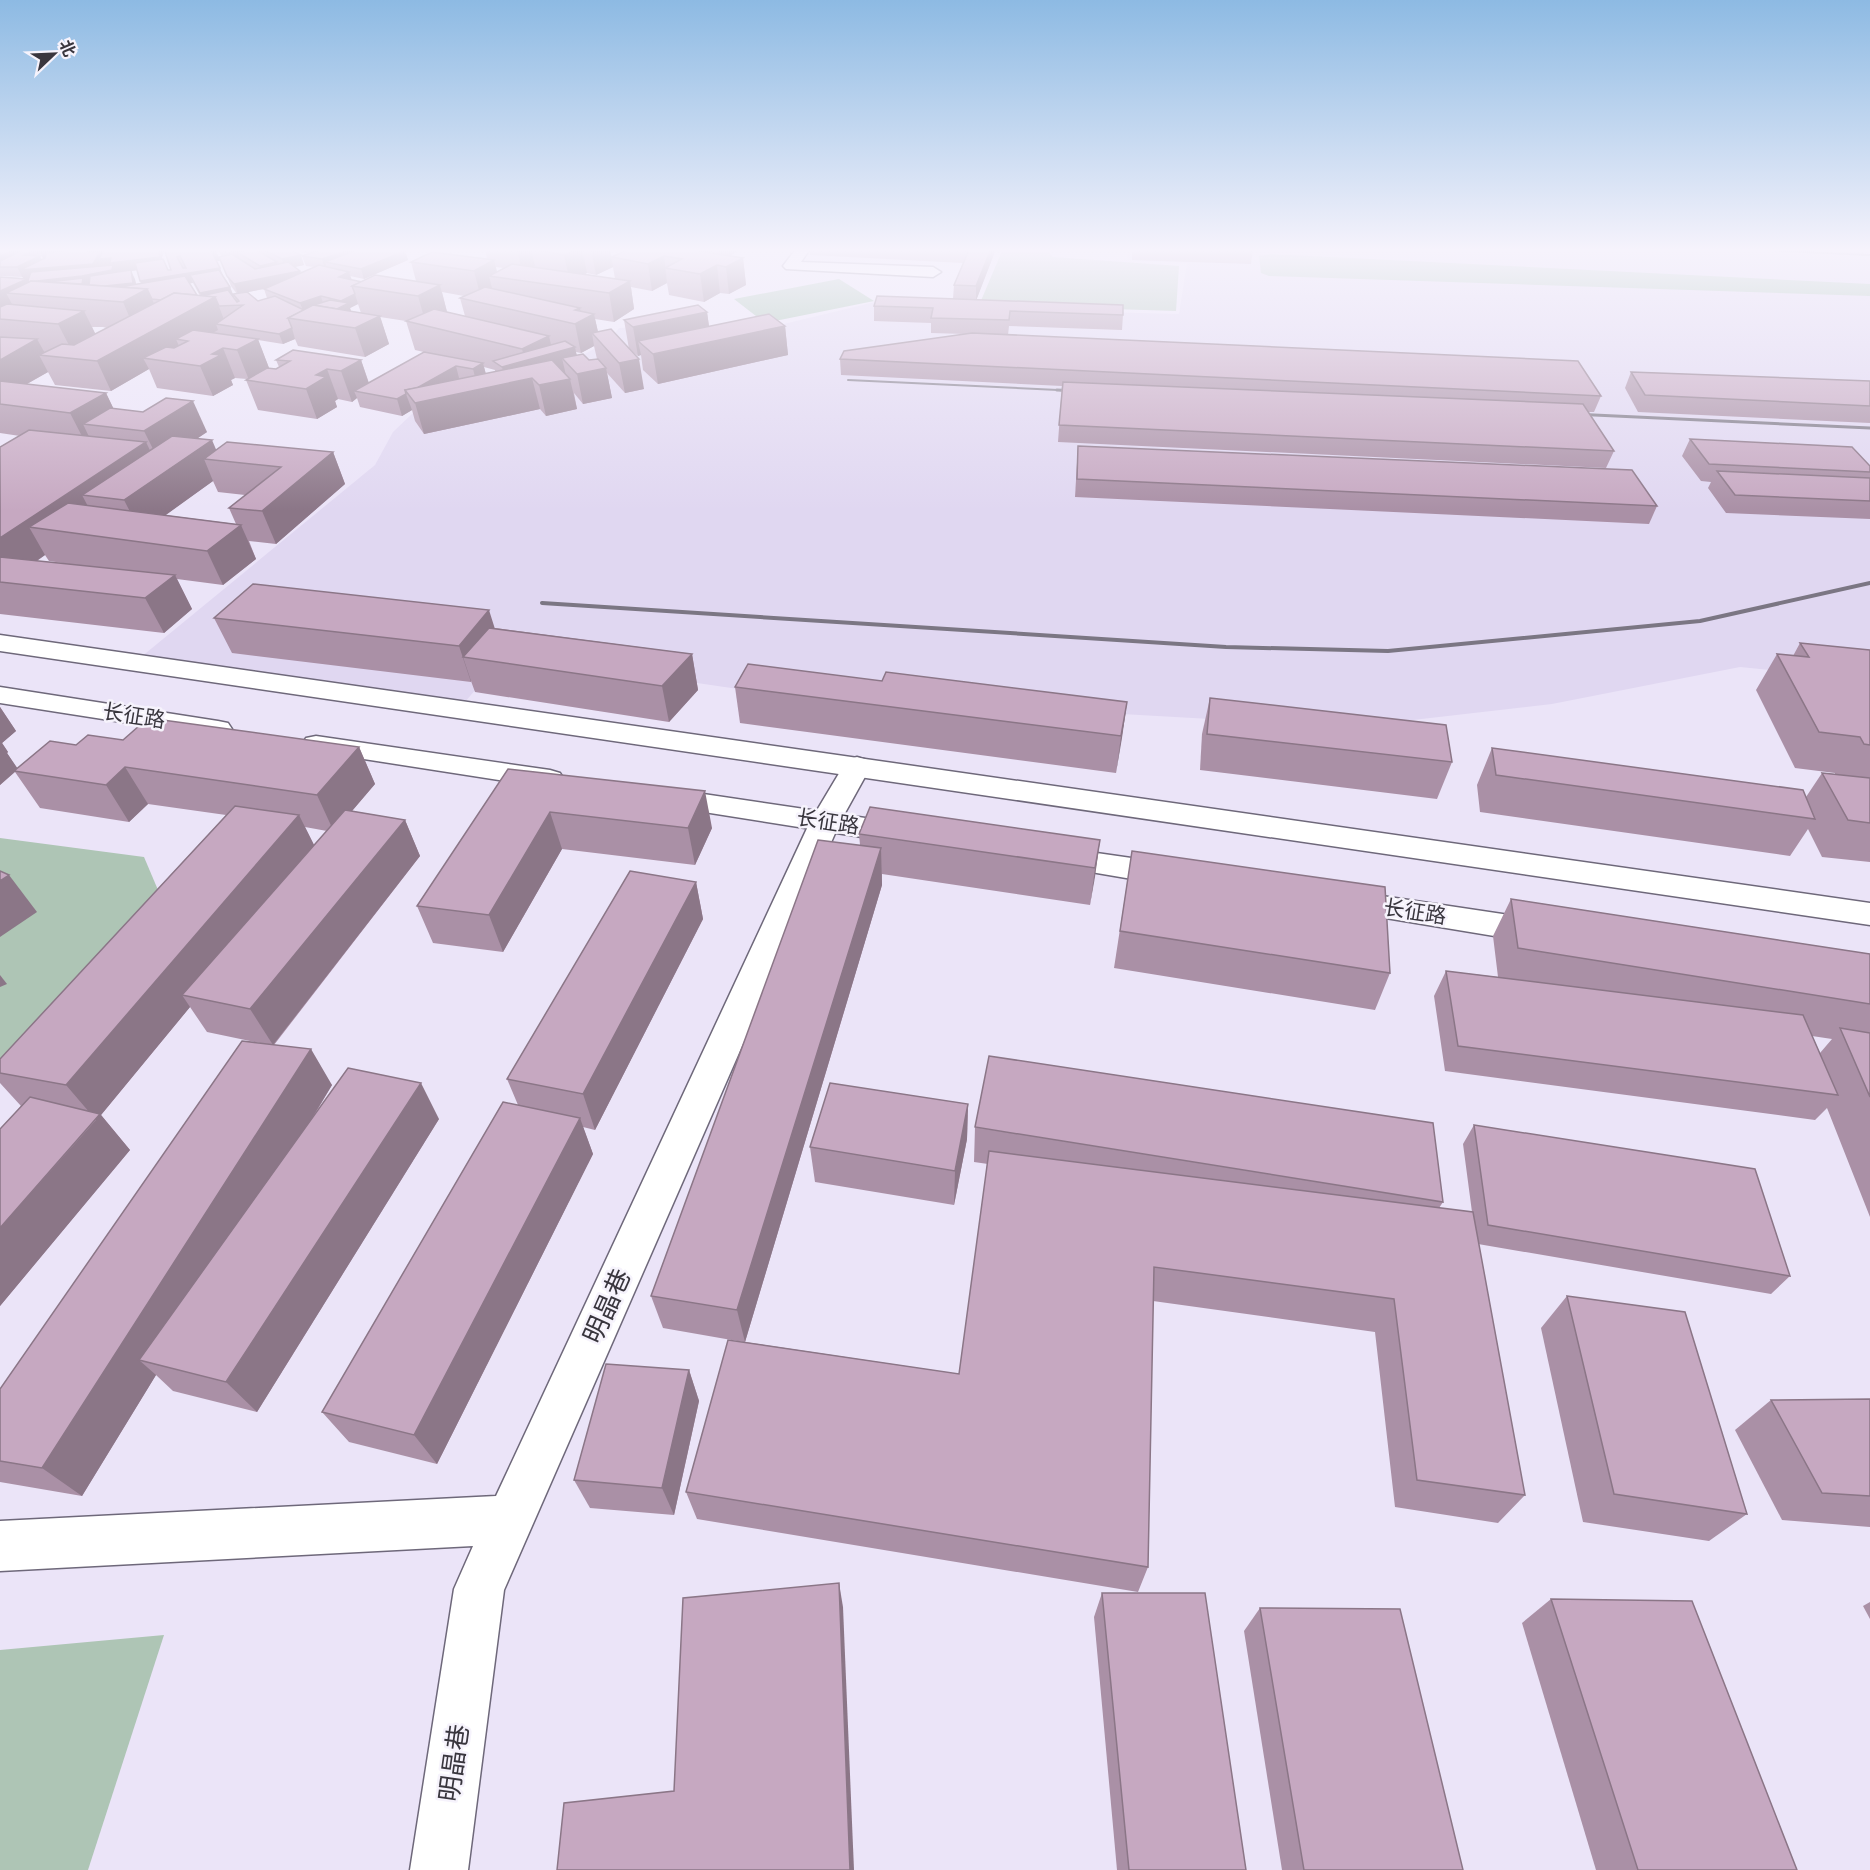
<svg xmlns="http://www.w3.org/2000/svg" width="1870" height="1870" viewBox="0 0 1870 1870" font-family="Merriweather,'Noto Sans SC',serif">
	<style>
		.built { fill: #e0d7f1 }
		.green { fill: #aec5b5 }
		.forest { fill: #9ebfa8 }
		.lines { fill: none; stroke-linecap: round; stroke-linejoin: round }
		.street-casing { stroke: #6e687a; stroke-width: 3 }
		.primary-casing { stroke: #6e687a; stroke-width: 3 }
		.street { fill: #fff; fill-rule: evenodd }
		.primary { fill: #fff; fill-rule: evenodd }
		.rail-far2 { stroke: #7b7683; stroke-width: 2 }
		.rail-far1 { stroke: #7b7683; stroke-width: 3 }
		.rail { stroke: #7b7683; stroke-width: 4 }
		.wall { fill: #aa90a6; fill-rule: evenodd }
		.shaded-wall { fill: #8b7687; fill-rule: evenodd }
		.building { fill: #c6a8c1; stroke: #8b7687; stroke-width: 1.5; fill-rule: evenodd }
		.labels { text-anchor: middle; stroke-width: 5; stroke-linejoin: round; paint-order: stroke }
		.street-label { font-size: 21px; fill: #39363e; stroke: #f6f3fc }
		.near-street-label { font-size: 26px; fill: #39363e; stroke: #f6f3fc }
	</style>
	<rect width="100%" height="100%" fill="#ebe4f8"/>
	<path class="built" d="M1127,249H1870V680L1740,667L1552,704L1352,727L772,694L505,655L459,709L135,662L375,465L393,432L413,413L534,381L609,341L619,328L694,324L717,340L875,302L1023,310L1179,314L1187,263L1127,260Z"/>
	<g class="green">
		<path d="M1007,249C1022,249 1044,245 1053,257L1179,266L1176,311L988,305L980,303L1002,251Z"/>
		<path d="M0,838L144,857L158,890L0,1072Z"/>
		<path d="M164,1635L88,1870H0V1650Z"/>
	</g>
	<g class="forest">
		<path d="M1270,254L1870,284V296L1269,276L1261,273L1259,256Z"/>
		<path d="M839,279L874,301L765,323L734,299Z"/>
	</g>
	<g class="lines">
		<g class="street-casing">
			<g id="street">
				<path d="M796,249H810L801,262L933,267L941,272L933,277L786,269L783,266Z"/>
				<path d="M857,757L867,760L871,766L840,822L504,1590L468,1870H410L454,1589L473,1546L0,1571V1521L496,1496L810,822L847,760Z"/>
			</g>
		</g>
		<g class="primary-casing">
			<g id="primary">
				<path d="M0,635L1870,903V925L0,651Z"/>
				<path d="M0,687L218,721L228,723L232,729L228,735L218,737L0,703Z"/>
				<path d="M316,736L550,770L560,773L564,779L560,785L550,788L306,750L302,744L306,738Z"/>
				<path d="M663,788L906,824L917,827L921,834L917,841L906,844L653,804L648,797L653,790Z"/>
				<path d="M1055,847L1173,864L1184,867L1189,875L1184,883L1173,886L1044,864L1040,857L1044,850Z"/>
				<path d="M1342,890L1543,920L1555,924L1559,932L1555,940L1543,944L1331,909L1326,901L1331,893Z"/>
			</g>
		</g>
		<use href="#street" class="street"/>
		<use href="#primary" class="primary"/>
		<g class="rail-far2">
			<path d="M1743,249L1870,255"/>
			<path d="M848,380L1079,391"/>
		</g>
		<g class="rail-far1">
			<path d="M1057,390L1079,391"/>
			<path d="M1573,414L1870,428"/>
		</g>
		<path class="rail" d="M542,603L1226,647L1388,651L1700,621L1870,583"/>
	</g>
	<g class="wall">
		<path d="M0,249H216H215L220,261H216L223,276L230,287L234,297H233L236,301L233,294H237L231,286L219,257L222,256L220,254L218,249H294H291L304,265L294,267L300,273L314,267L306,266L302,256L310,254L300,251L299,249H393L405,251L408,260L364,279L350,276L352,280L362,282L416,281L411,262L487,259L485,249H610L612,257L623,252L622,249H738V251L730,256L743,258L746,285L729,294L720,293L704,302L669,295L667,283L652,291L631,287L634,309L614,322L595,319L598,332L644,389L625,393L607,373L612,398L583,404L574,393L577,409L546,416L540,409L424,434L415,421L412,410L402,416L360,407L357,398L352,402L338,399L335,401L337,407L317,419L258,410L246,380L247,379L235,378L231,380L233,385L213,396L157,388L149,369L111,391L55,385L48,372L27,384L106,393L113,408L207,432L198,438L216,450L333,452L345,484L276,544L249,541L256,559L223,585L177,579L192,609L164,633L0,614V447L20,436L0,433V277L24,278L23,277L0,276ZM165,251L171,270H168L162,259V257ZM41,254L43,259L41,260L40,256H37L36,255ZM496,267L504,268L497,272ZM613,267L615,279L585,274L587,273L596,275ZM137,270L141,283L136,284L131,271ZM189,283H193L200,296L197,295ZM264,289L267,298L258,301L248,292ZM442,292L464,296L460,298L465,316L447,312ZM358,304L361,313L351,311L350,308ZM380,317L406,321L415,350L428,353L369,383L361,360H276L279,367L276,369L269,368L258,340L283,344L295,339L298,346L365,357L389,344ZM92,327H103L107,328L95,334ZM594,346L597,359L589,360L577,356L576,352L581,353ZM484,367L495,370V372L486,374ZM213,481L218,492L245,495L229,508L236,524L165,515ZM45,555L49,561L63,563L37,561Z"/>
		<path d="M809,249H996L976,300L1123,315L1122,330L1009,326L1008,335L1601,396L1594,412H1588L1614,451L1606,468L1058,442L1062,386L841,375L840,359L965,334L931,333V323L874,321V306L953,299L954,285L963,263L810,255Z"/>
		<path d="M1132,249H1253L1251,264L1132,260Z"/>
		<path d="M707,312L709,326H785L788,355L658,384L643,370L641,355L638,356L629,349L624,320Z"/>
		<path d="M1631,372L1870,381V423L1638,412L1625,388Z"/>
		<path d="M1690,439L1870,466V519L1726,513L1708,488L1711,482L1701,481L1682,456Z"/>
		<path d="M1078,446L1657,506L1649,524L1075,497Z"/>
		<path d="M214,618L495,628L692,654L698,690L669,722L475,692L471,681V682L232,653Z"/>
		<path d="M1800,643L1870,650V862L1822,857L1808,829L1790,856L1480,812L1477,785L1492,748L1806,797L1822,773L1835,774V773L1795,768L1756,690L1777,654L1793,656Z"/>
		<path d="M882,681L1127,702L1116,773L740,723L735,687Z"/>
		<path d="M1210,698L1452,762L1437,799L1200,770L1202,734Z"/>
		<path d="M0,707L16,731L2,743L8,752L7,753L17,769L76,745L123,740L359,747L375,784L352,811L405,820L420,856L274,1045L332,1085L312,1119H439L257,1412L173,1391L156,1375L82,1496L0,1482V1389L265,1044L207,1032L190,1007L101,1115L130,1150L0,1306V1129L21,1106L0,1083V1059L226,815L148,804L129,822L40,808L15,772L0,785ZM305,827L327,831L314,845Z"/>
		<path d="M508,769L712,828L695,865L562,849L503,952L433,943L417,906Z"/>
		<path d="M859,834L1100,840L1090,905L882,874V885L745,1342L959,1374L988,1164L974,1162L975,1127L1443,1202L1439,1208L1472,1212L1463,1144L1474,1125L1790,1276L1771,1294L1478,1244L1525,1495L1498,1523L1395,1507L1375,1332L1153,1301L1148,1567L1138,1592L697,1519L686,1492L743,1342L663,1328L651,1296L860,845Z"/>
		<path d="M1132,851L1390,973L1375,1010L1114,968Z"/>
		<path d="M696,882L703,919L595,1130L583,1127L593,1154L437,1464L349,1442L322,1412L518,1105L507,1079Z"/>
		<path d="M1511,899L1870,954V1217L1827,1108L1815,1120L1445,1071L1434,996L1446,971L1498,977L1493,936ZM1812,1036L1832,1039L1820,1053Z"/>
		<path d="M968,1104L967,1139L954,1205L815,1182L810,1147Z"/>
		<path d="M1567,1296L1747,1514L1709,1541L1583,1522L1541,1328Z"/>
		<path d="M689,1370L699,1401L674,1515L590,1508L574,1480Z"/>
		<path d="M1870,1399V1527L1782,1520L1735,1430L1771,1400Z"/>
		<path d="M1102,1593L1246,1870H1117L1094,1617Z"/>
		<path d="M1551,1599L1797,1870H1596L1522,1623Z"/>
		<path d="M1870,1602V1619L1863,1606Z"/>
		<path d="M1260,1608L1463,1870H1282L1244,1631Z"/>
	</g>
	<g class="shaded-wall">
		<path d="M17,249H165L162,257L164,267L131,271L135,279L138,292L6,293L19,317L0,319V290L24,280L17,267H0V256ZM41,254L45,261L44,266L40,256L38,257L36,255ZM102,265L104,269L98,273Z"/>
		<path d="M247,249H260L263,256L237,252L240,260L231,263L227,253Z"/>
		<path d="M353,249H370L325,262L327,269H325L322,259Z"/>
		<path d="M517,249H535H531L535,266L522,272Z"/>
		<path d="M578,249H582L587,273L570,282L564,255Z"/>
		<path d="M591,249H610L613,267L596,275Z"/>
		<path d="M718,249H738V251L719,262Z"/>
		<path d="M991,249H994V254L976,301V286Z"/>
		<path d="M216,251L220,261H216L212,252Z"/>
		<path d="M405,251L408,260L364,279L361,269Z"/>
		<path d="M301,255L304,265L285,269L282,259Z"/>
		<path d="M664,256L667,283L652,291L648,264Z"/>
		<path d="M743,258L746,285L729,294L726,267Z"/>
		<path d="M494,260L498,277L489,276L493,292L481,298L474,271Z"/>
		<path d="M277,262L280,272L264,276L260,266Z"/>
		<path d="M717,265L720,293L704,302L700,274Z"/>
		<path d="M220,268L224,278L190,275L193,283L148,290L160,317L135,330L123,302L144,290L140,281Z"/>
		<path d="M300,271L303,281L238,294L234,284Z"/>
		<path d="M349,272L352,281L339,277Z"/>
		<path d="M630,281L634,309L614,322L609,293Z"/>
		<path d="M440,285L447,312L426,324L418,296Z"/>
		<path d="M230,287L234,297L217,301L226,325L216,324L218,330L190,346L188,341L176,339L181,351L143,358L149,369L111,391L97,361L204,303L200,293Z"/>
		<path d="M355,294L358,304L350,308L352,314L329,313L343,306L341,301Z"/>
		<path d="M321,296L324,307L304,313L300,303Z"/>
		<path d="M580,308L582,320L594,314L600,341L592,333L594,346L581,353L575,324V310Z"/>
		<path d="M84,311L98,339L73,353L58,324Z"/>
		<path d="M707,312L711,341H638L641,355L638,356L633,327Z"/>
		<path d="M380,316L389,344L365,357L355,328Z"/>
		<path d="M785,326L788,355L658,384L653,354Z"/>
		<path d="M292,328L295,339L283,344L279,334Z"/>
		<path d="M549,336L553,353L575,347L580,373L606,368L612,398L583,404L577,374L562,358L567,380L570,379L577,409L546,416L539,385L532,378L540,409L424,434L415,403L408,393L456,366L460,382L506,384L502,367L525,361L522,349Z"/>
		<path d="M37,339L46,355H39L48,372L0,399V360Z"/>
		<path d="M258,339L269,368L249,380L237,350Z"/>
		<path d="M223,348L235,378L231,380L233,385L213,396L200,366L212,354Z"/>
		<path d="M639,359L644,389L625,393L619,363Z"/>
		<path d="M361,360L371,390L354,391L357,398L352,402L341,371Z"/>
		<path d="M483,363L487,379L477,385L473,369Z"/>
		<path d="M327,369L338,399L335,401L337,407L317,419L306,389L316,375Z"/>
		<path d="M106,393L121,424H83L91,441L86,444L70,413Z"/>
		<path d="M406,394L412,410L402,416L397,399Z"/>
		<path d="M193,401L207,432L160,463L144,431Z"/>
		<path d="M212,440L221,461L204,459L213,481L141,533L124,500L82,495L95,520L29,527L45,555L5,582H0V538L146,442L161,474Z"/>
		<path d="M333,452L345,484L276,544L262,511Z"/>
		<path d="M241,525L256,559L223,585L207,551Z"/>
		<path d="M175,575L192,609L164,633L145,598Z"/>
		<path d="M489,610L500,645L463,657L471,681V682L459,646Z"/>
		<path d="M692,654L698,690L669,722L662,686Z"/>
		<path d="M1127,702L1122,738L1116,773L1121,736Z"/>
		<path d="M0,707L16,731L2,743L8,752L7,753L18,769L0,785Z"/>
		<path d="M359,747L375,784L334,832L317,795Z"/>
		<path d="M125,767L148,804L129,822L106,785Z"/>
		<path d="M705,791L712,828L695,865L688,828Z"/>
		<path d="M550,812L562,849L503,952L489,915Z"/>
		<path d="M299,815L317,851L182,995L190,1007L101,1115L130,1150L0,1306V1228L96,1120L66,1085Z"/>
		<path d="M405,820L420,856L273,1045L250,1009Z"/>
		<path d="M1100,840L1095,877L1090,905L1095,868Z"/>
		<path d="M881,848L882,885L745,1342L737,1310Z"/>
		<path d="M9,875L37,912L0,937V881Z"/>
		<path d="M696,882L703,919L595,1130L583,1094Z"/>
		<path d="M0,975L7,984L0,987Z"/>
		<path d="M311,1049L332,1085L161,1366L139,1360L156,1375L82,1496L42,1468Z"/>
		<path d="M421,1083L439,1119L257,1412L226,1382Z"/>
		<path d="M968,1104L967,1139L954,1205L955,1171Z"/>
		<path d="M580,1118L593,1154L437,1464L414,1435Z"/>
		<path d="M689,1370L699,1401L674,1515L662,1488Z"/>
		<path d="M839,1583L843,1607L854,1870H850Z"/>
	</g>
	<g class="building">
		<path d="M0,249H17L0,256Z"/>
		<path d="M41,249H68L40,252Z"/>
		<path d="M79,249H158L160,257L110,263L111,258L99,259L103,251L86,252H100L93,264L20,270L45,258L46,253Z"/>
		<path d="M164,249H215L216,251L212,252L220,268L140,281L135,263L163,259L168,270H171ZM180,256L186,268H183L177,257Z"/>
		<path d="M222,249H247L227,253Z"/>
		<path d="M255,249L277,262L260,266L237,252Z"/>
		<path d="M262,249H289L301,255L282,259Z"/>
		<path d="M323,249H353L322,259L302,256Z"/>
		<path d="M359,249H393L405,251L361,269L325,262Z"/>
		<path d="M531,249H578L564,255Z"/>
		<path d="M629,249H687L743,258L726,267L717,265L700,274L665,268L682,259L664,256L648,264L612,257Z"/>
		<path d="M952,249H991L976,286L954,285L969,250Z"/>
		<path d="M23,250H34L24,255L40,256L17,267H0V261Z"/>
		<path d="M432,252L494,260L474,271L411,262Z"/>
		<path d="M232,254L255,269L288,262L300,271L234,284L227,276L219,257Z"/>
		<path d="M512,264L630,281L609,293L489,276Z"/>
		<path d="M113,265L112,270L82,276L37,281H31L29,282L28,280L31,272Z"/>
		<path d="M319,265L349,272L339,277L362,282L352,286L355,294L341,301L321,296L300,303L264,289Z"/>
		<path d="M131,270L133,283L105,286L89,285L90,276Z"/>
		<path d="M219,270L230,287L200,293L190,275Z"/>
		<path d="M375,275L440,285L418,296L352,286Z"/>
		<path d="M185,276L197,295L174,293L161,300L152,299L147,289L120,287Z"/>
		<path d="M0,277L27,279L0,291Z"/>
		<path d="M83,278L82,284L49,282Z"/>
		<path d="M31,281L147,289L123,302L6,293Z"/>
		<path d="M485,287L580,308L575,310L594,314L575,324L460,298Z"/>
		<path d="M228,290L237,302L239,301L233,294L247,292L258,301L275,296L304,310L288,318L292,328L279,334L216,324L243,305L219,306L215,297L201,296Z"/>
		<path d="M174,293L215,297L97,361L39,355L62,344L74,345Z"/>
		<path d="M877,296L1123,305V315L1010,311L1009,320L931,318L933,308L874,306Z"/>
		<path d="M330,300L349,303L337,309L314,305Z"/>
		<path d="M7,304L84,311L58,324L0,319V307Z"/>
		<path d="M313,305L380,316L355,328L288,318Z"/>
		<path d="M698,305L707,312L633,327L624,320Z"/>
		<path d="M434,309L549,336L522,349L406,321Z"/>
		<path d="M769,314L785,326L653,354L638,341Z"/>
		<path d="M611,329L639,359L619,363L592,333Z"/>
		<path d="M193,330L258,339L237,350L223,348L212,354L221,355L200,366L143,358L166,347L174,348L188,341L176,339Z"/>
		<path d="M972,333L1578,361L1601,396L840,359L844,351Z"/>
		<path d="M0,337L37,339L0,360Z"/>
		<path d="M565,341L575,347L502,367L493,361Z"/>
		<path d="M293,350L361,360L341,371L327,369L316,375L326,377L306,389L246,380L267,368L276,369L290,361L276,360Z"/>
		<path d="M424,352L483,363L473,369L456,366L417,388L405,390L406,394L397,399L354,391Z"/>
		<path d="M583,354L589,360L598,359L606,368L577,374L562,358Z"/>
		<path d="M552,360L570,379L539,385L532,378L415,403L405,390Z"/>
		<path d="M1631,372L1870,381V406L1645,395Z"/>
		<path d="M0,381L106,393L70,413L0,404Z"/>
		<path d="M1063,382L1583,404L1614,451L1059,425Z"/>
		<path d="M166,398L193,401L144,431L83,424L110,408L143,412Z"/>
		<path d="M29,430L146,442L0,538V447Z"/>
		<path d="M172,436L212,440L124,500L82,495Z"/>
		<path d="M1690,439L1852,447L1870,466V472L1709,464Z"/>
		<path d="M227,442L333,452L262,511L229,508L281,467L204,459Z"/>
		<path d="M1078,446L1632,470L1657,506L1077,479Z"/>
		<path d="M1717,471L1870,478V501L1735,495Z"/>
		<path d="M68,503L241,525L207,551L29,527Z"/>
		<path d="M0,557L175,575L145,598L0,582Z"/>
		<path d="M253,584L489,610L459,646L214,618Z"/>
		<path d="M489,628L692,654L662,686L463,657Z"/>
		<path d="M1800,643L1870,650V745L1864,744L1860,737L1819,732L1777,654L1809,657Z"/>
		<path d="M748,664L882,681L886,672L1127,702L1121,736L735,687Z"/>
		<path d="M1210,698L1446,725L1452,762L1207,734Z"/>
		<path d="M148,718L359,747L317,795L125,767L106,785L14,771L50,741L76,745L88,735L123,740Z"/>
		<path d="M1492,748L1803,790L1815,819L1496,775Z"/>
		<path d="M508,769L705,791L688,828L550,812L489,915L417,906Z"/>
		<path d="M1822,773L1870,778V823L1848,820Z"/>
		<path d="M235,806L299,815L66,1085L0,1073V1059Z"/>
		<path d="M870,807L1100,840L1095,868L859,834Z"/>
		<path d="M345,810L405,820L250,1009L182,995Z"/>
		<path d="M818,840L881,848L737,1310L651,1296Z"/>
		<path d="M1132,851L1385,887L1390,973L1120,931Z"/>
		<path d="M0,871L9,875L0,881Z"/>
		<path d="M630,871L696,882L583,1094L507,1079Z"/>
		<path d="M1511,899L1870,954V1004L1518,948Z"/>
		<path d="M1446,971L1803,1015L1838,1095L1458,1046Z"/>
		<path d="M1840,1028L1870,1033V1097Z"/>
		<path d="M242,1041L311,1049L42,1468L0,1461V1389Z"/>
		<path d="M989,1056L1433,1123L1443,1202L975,1127Z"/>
		<path d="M348,1068L421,1083L226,1382L139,1360Z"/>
		<path d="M830,1083L968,1104L955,1171L810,1147Z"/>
		<path d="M30,1097L100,1114L0,1228V1129Z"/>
		<path d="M503,1102L580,1118L414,1435L322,1412Z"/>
		<path d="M1474,1125L1755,1169L1790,1276L1488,1225Z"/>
		<path d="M989,1151L1473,1212L1525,1495L1417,1480L1394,1299L1154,1267L1148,1567L686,1492L728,1340L959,1374Z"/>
		<path d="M1567,1296L1685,1312L1747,1514L1614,1494Z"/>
		<path d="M606,1364L689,1370L662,1488L574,1480Z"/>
		<path d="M1870,1399V1496L1822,1493L1771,1400Z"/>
		<path d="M839,1583L850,1870H557L564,1803L674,1791L683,1598Z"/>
		<path d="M1102,1593H1205L1246,1870H1129Z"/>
		<path d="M1551,1599L1692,1601L1797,1870H1638Z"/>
		<path d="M1260,1608L1400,1609L1463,1870H1304Z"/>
	</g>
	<linearGradient id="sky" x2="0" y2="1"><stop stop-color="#8dbae3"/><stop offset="0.49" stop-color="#f6f3fc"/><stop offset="1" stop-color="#f6f3fc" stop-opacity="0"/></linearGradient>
	<rect width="1870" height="511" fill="url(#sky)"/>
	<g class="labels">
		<g class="street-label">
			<text transform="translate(134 716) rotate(9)" y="7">长征路</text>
			<text transform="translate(828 822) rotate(9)" y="7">长征路</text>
			<text transform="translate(1415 912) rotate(9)" y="7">长征路</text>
		</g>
		<g class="near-street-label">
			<text transform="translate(607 1306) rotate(-66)" y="9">明晶巷</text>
			<text transform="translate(454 1763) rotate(-82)" y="9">明晶巷</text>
		</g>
	</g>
	<g transform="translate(54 54) rotate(67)" stroke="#f6f3fc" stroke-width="4.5" paint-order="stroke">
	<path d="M0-4.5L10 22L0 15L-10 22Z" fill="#39363e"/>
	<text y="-9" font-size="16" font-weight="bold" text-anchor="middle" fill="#39363e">北</text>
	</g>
</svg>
